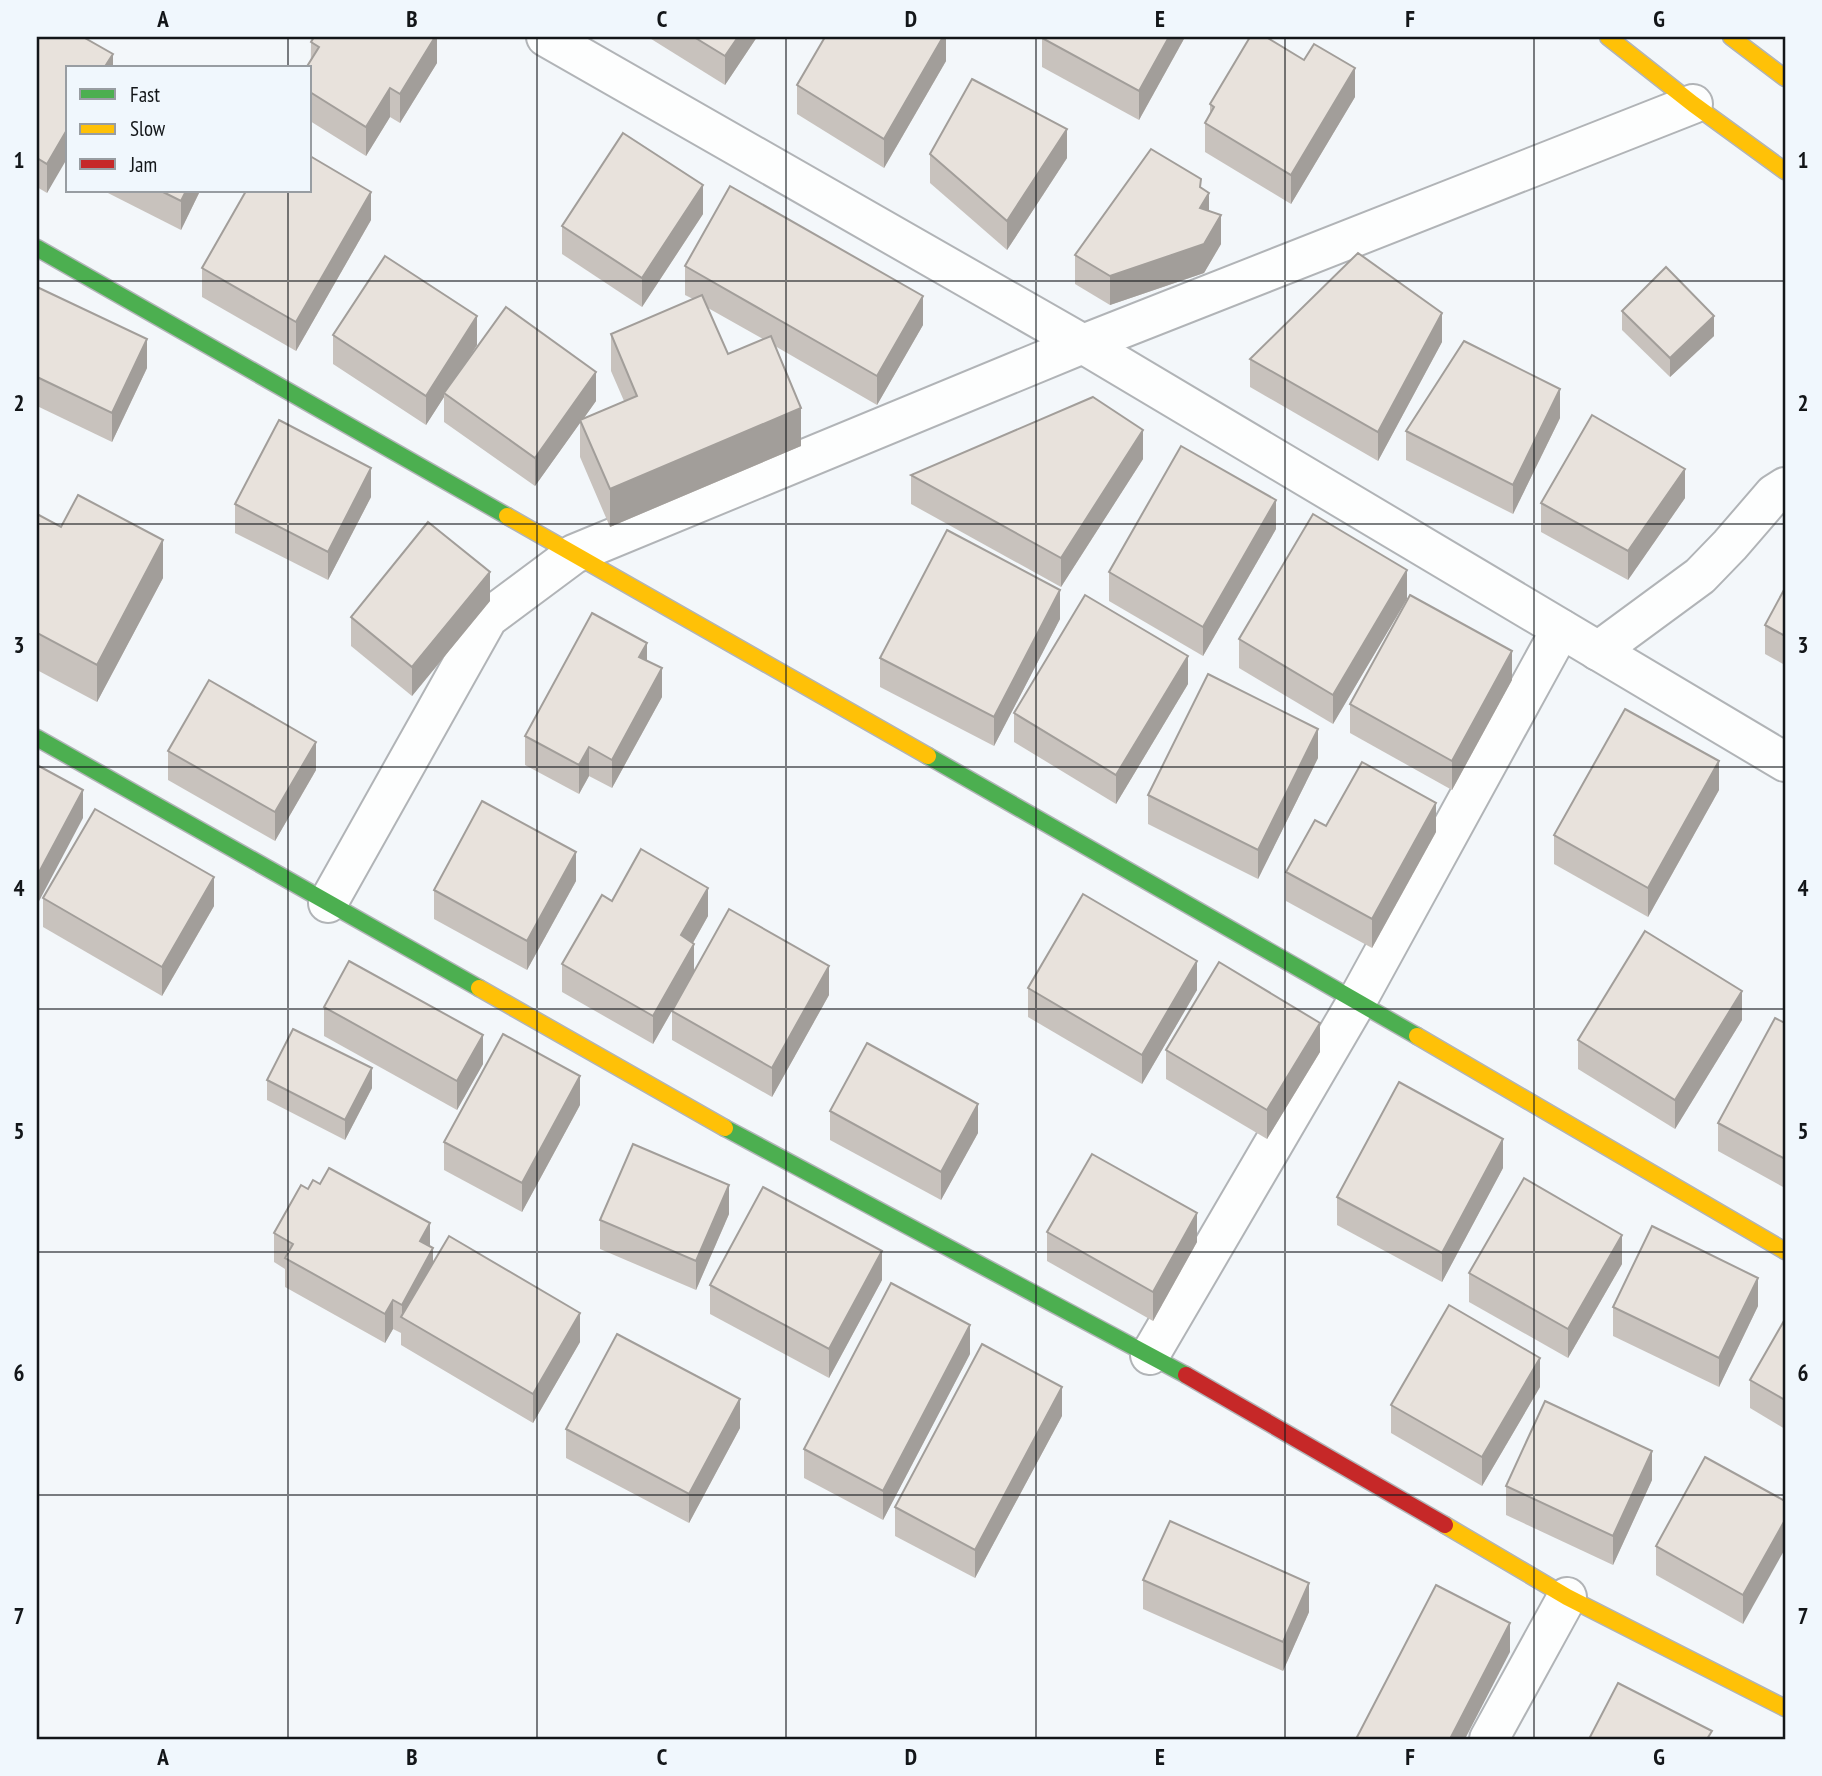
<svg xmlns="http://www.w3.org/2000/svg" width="1822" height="1776" viewBox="0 0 1822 1776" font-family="'PT Sans Narrow',sans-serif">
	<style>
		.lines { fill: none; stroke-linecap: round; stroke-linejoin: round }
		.street-casing { stroke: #b1b4b7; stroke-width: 42 }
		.fast-casing { stroke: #b1b4b7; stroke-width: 19 }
		.slow-casing { stroke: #b1b4b7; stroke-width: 19 }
		.jam-casing { stroke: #b1b4b7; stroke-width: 19 }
		.street { stroke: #fdfefe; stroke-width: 38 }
		.fast { stroke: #4caf50; stroke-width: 16 }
		.slow { stroke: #ffc107; stroke-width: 16 }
		.jam { stroke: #c62828; stroke-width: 16 }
		.wall { fill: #c8c2bd; fill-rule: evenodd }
		.shaded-wall { fill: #a29e9a }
		.building { fill: #e8e2dc; stroke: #a29e9a; stroke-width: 2 }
		.grid { fill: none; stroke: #131619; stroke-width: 2; stroke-opacity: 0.55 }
		.neatline { fill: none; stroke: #131619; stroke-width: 2.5 }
		.grid-label { font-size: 23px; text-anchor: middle; font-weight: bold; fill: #131619 }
	</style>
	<rect width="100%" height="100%" fill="#f3f7fa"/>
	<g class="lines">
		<g class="street-casing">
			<g id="street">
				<path d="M546,37L1083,344L1785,762"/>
				<path d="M1598,651L1700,576L1730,545L1774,494L1785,487"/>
				<path d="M328,903L488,618L574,554L1083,344L1693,104"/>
				<path d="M1150,1355L1357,1001L1561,629"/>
				<path d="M1489,1739L1567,1597"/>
			</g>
		</g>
		<g class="fast-casing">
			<g id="fast">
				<path d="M37,248L507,516"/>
				<path d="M37,738L479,988"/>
				<path d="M928,756L1417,1036"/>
				<path d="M725,1128L1186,1375"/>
			</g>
		</g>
		<g class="slow-casing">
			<g id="slow">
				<path d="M1608,37L1693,104L1785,171"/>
				<path d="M1731,37L1785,78"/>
				<path d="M507,516L928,756"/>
				<path d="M479,988L725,1128"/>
				<path d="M1417,1036L1785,1251"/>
				<path d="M1445,1525L1567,1597L1785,1708"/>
			</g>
		</g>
		<g class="jam-casing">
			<path id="jam" d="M1186,1375L1445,1525"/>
		</g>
		<use href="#street" class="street"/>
		<use href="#fast" class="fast"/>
		<use href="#slow" class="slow"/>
		<use href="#jam" class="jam"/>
	</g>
	<g class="wall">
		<path d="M37,37L113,68L47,193L37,187Z"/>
		<path d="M437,37V63L400,123L390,117L366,156L310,121L311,42Z"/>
		<path d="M648,37H757L725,85Z"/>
		<path d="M946,37V61L884,168L797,114V85Z"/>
		<path d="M1185,37L1139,120L1042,67V38Z"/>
		<path d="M1304,60L1355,97L1291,204L1205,152V123L1210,113V104Z"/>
		<path d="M930,154L1067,158L1007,250L930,183Z"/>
		<path d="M1201,187L1221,244L1204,273L1110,305L1075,284V255Z"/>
		<path d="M104,191H200L181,230Z"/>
		<path d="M703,214L642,307L562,254V226Z"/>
		<path d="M371,220L296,351L202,297V268Z"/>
		<path d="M685,266L923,325L877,405L775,346L801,446L610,527L580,457V423L535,486L444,422V397L426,425L333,364V335L477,345L466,362L596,401L584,418L624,401L611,371V334L693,299L685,295ZM708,308L763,339L728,354Z"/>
		<path d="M37,287L147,368L112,442L37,406Z"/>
		<path d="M1622,311L1714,336L1670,377L1622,330Z"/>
		<path d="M1442,342L1378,461L1250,387V359Z"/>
		<path d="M1560,418L1513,514L1406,460V431Z"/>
		<path d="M1143,459L1061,587L911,504V475Z"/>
		<path d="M371,497L328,580L235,533V504Z"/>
		<path d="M1685,498L1628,580L1541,532V503Z"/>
		<path d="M37,514L163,578L97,702L37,670Z"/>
		<path d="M1276,529L1203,656L1109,601V572Z"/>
		<path d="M1785,588V665L1765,654V625Z"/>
		<path d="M1407,599L1333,724L1239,668V639Z"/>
		<path d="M490,601L412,696L351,646V617Z"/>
		<path d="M1060,619L994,746L880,687V658Z"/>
		<path d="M647,661L662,697L612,788L589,776L579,794L525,765V736Z"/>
		<path d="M1512,680L1452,790L1350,733V704Z"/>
		<path d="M1188,684L1116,804L1014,742V713Z"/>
		<path d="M168,751L316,770L275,841L168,780Z"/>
		<path d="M1318,758L1258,879L1148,824V795Z"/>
		<path d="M1719,790L1648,917L1554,864V835Z"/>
		<path d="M1436,832L1372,948L1286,901V872Z"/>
		<path d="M576,881L527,970L434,919V890Z"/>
		<path d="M43,898L214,906L162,996L43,927Z"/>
		<path d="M612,901L708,916L693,943L694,972L829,995L772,1097L672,1040V1011L653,1044L562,992V964Z"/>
		<path d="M1785,946V980L1783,979V950Z"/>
		<path d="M1028,988L1197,990L1142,1084L1028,1017Z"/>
		<path d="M324,1007L483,1064L457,1110L324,1036Z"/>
		<path d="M1742,1020L1675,1129L1578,1069V1040Z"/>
		<path d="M1785,1023V1188L1718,1151V1123Z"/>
		<path d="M1166,1050L1320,1052L1267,1139L1166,1079Z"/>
		<path d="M267,1080L372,1088L345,1140L267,1100Z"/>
		<path d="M580,1105L522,1212L444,1170V1142Z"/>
		<path d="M830,1111L978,1133L941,1200L830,1140Z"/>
		<path d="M1503,1168L1442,1282L1337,1225V1197Z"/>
		<path d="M308,1189L430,1246L433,1262L580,1342L533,1423L401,1345V1333L393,1329L385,1343L285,1287V1269L274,1262V1233Z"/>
		<path d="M729,1214L696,1290L600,1249V1220Z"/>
		<path d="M1047,1232L1197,1242L1153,1321L1047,1261Z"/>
		<path d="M1622,1264L1568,1358L1469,1302V1273Z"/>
		<path d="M882,1280L829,1378L710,1314V1285Z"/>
		<path d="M1758,1306L1719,1387L1613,1336V1307Z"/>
		<path d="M1785,1319V1429L1750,1408V1380Z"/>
		<path d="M970,1354L883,1520L804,1478V1449Z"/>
		<path d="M1540,1387L1482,1486L1391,1433V1405Z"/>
		<path d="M1062,1416L975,1578L895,1536V1507Z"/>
		<path d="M740,1428L689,1523L566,1458V1429Z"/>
		<path d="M1652,1480L1613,1565L1506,1515V1486Z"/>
		<path d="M1785,1501L1743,1624L1656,1575V1546Z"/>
		<path d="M1143,1580L1309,1612L1283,1671L1143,1609Z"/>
	</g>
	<g class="shaded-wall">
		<path d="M435,37H437V63L400,123V94Z"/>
		<path d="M738,37H757L725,85V56Z"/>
		<path d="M943,37H946V61L884,168V139Z"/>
		<path d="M1169,37H1185L1139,120V91Z"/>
		<path d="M113,54V68H104Z"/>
		<path d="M1355,68V97L1291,204V175Z"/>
		<path d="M390,88V117L366,156V127Z"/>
		<path d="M68,128V157L47,193V164Z"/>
		<path d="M1067,129V158L1007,250V221Z"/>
		<path d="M1201,179V207L1209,193V222L1200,237Z"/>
		<path d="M703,185V214L642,307V278Z"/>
		<path d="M186,191H200L181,230V201Z"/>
		<path d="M371,192V220L296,351V322Z"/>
		<path d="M1221,215V244L1204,273L1110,305V276Z"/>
		<path d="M923,296V325L877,405V376Z"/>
		<path d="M1442,313V342L1378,461V432Z"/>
		<path d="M477,316V345L446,394L444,393V397L426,425V396Z"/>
		<path d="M1714,316V336L1670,377V358Z"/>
		<path d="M147,339V368L112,442V413Z"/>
		<path d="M596,372V401L581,422L580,420V423L535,486V458Z"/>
		<path d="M1560,389V418L1513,514V485Z"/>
		<path d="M801,408V446L610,527V489Z"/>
		<path d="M1143,430V459L1061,587V558Z"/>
		<path d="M371,468V497L328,580V552Z"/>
		<path d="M1685,469V498L1628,580V551Z"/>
		<path d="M1276,500V529L1203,656V627Z"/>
		<path d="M163,540V578L97,702V665Z"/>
		<path d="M1407,570V599L1333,724V695Z"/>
		<path d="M490,572V601L412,696V667Z"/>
		<path d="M1060,590V619L994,746V717Z"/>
		<path d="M647,643V672L639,657Z"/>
		<path d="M1512,651V680L1452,790V761Z"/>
		<path d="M1188,656V684L1116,804V775Z"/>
		<path d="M662,668V697L612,788V760Z"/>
		<path d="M1318,729V758L1258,879V850Z"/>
		<path d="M316,742V770L275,841V812Z"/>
		<path d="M589,747V776L579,794V765Z"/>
		<path d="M1719,761V790L1648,917V888Z"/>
		<path d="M83,790V818L37,905V876Z"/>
		<path d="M1436,803V832L1372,948V919Z"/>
		<path d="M576,852V881L527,970V941Z"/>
		<path d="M214,877V906L162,996V967Z"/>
		<path d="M708,888V916L681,964V935Z"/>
		<path d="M694,944V972L653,1044V1016Z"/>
		<path d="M1197,961V990L1142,1084V1055Z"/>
		<path d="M829,966V995L772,1097V1068Z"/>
		<path d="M1742,991V1020L1675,1129V1100Z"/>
		<path d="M1320,1023V1052L1267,1139V1110Z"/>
		<path d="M483,1035V1064L457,1110V1081Z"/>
		<path d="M372,1068V1088L345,1140V1120Z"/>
		<path d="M580,1076V1105L522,1212V1183Z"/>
		<path d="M978,1104V1133L941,1200V1172Z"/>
		<path d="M1503,1139V1168L1442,1282V1253Z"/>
		<path d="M729,1185V1214L696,1290V1261Z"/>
		<path d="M1197,1213V1242L1153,1321V1292Z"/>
		<path d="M430,1223V1252L420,1241Z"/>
		<path d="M1622,1235V1264L1568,1358V1329Z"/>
		<path d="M433,1248V1277L402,1317V1305Z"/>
		<path d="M882,1251V1280L829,1378V1349Z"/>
		<path d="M1758,1278V1306L1719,1387V1358Z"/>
		<path d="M393,1300V1329L385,1343V1314Z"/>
		<path d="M580,1313V1342L533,1423V1394Z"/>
		<path d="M970,1325V1354L883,1520V1491Z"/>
		<path d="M1540,1358V1387L1482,1486V1457Z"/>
		<path d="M1062,1387V1416L975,1578V1550Z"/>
		<path d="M740,1399V1428L689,1523V1494Z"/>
		<path d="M1652,1451V1480L1613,1565V1536Z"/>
		<path d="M1785,1520V1549L1743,1624V1595Z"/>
		<path d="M1309,1583V1612L1283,1671V1642Z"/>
		<path d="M1510,1623V1652L1465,1739H1450Z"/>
	</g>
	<g class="building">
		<path d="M37,37H83L113,54L104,68H68V128L47,164L37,158Z"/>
		<path d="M314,37H435L400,94L390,88L366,127L310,92V68H306L319,47L311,42Z"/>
		<path d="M694,37H738L725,56Z"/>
		<path d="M825,37H943L884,139L797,85Z"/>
		<path d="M1043,37H1169L1139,91L1042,38Z"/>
		<path d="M1250,37H1266L1304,60L1314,44L1355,68L1291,175L1205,123L1214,107L1210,104Z"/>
		<path d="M972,79L1067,129L1007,221L930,154Z"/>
		<path d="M623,133L703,185L642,278L562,226Z"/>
		<path d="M1151,149L1201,179L1200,187L1209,193L1200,208L1221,215L1204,244L1110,276L1075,255Z"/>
		<path d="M310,156L371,192L296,322L202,268L246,191H310Z"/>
		<path d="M730,186L923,296L877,376L685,266Z"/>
		<path d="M161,191H186L181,201Z"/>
		<path d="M1358,253L1442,313L1378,432L1250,359Z"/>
		<path d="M385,256L477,316L426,396L333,335Z"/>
		<path d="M1666,267L1714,316L1670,358L1622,311Z"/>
		<path d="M37,287L147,339L112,413L37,377Z"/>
		<path d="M702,295L728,354L771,336L801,408L610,489L580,420L637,396L611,334Z"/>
		<path d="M506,307L596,372L535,458L444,393Z"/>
		<path d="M1464,341L1560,389L1513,485L1406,431Z"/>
		<path d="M1093,397L1143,430L1061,558L911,475Z"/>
		<path d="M1592,415L1685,469L1628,551L1541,503Z"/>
		<path d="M279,420L371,468L328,552L235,504Z"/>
		<path d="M1181,446L1276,500L1203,627L1109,572Z"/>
		<path d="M78,495L163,540L97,665L37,633V514L61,527Z"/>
		<path d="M1313,514L1407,570L1333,695L1239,639Z"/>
		<path d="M428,522L490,572L412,667L351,617Z"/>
		<path d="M947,530L1060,590L994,717L880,658Z"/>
		<path d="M1785,588V636L1765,625Z"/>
		<path d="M1085,595L1188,656L1116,775L1014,713Z"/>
		<path d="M1410,595L1512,651L1452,761L1350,704Z"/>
		<path d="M592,613L647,643L639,657L662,668L612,760L589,747L579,765L525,736Z"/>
		<path d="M1208,674L1318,729L1258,850L1148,795Z"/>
		<path d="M209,680L316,742L275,812L168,751Z"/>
		<path d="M1625,709L1719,761L1648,888L1554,835Z"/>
		<path d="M1362,762L1436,803L1372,919L1286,872L1315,820L1326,826Z"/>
		<path d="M37,765L83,790L37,876Z"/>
		<path d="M482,801L576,852L527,941L434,890Z"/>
		<path d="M95,809L214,877L162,967L43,898Z"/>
		<path d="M641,849L708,888L681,935L694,944L653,1016L562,964L602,895L612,901Z"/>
		<path d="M1083,894L1197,961L1142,1055L1028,988Z"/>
		<path d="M729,909L829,966L772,1068L672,1011Z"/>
		<path d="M1645,931L1742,991L1675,1100L1578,1040Z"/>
		<path d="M349,961L483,1035L457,1081L324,1007Z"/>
		<path d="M1219,962L1320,1023L1267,1110L1166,1050Z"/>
		<path d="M1775,1018L1785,1023V1159L1718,1123Z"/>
		<path d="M293,1029L372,1068L345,1120L267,1080Z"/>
		<path d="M503,1034L580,1076L522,1183L444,1142Z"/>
		<path d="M867,1043L978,1104L941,1172L830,1111Z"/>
		<path d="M1399,1082L1503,1139L1442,1253L1337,1197Z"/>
		<path d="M633,1144L729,1185L696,1261L600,1220Z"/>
		<path d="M1092,1154L1197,1213L1153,1292L1047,1232Z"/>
		<path d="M329,1168L430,1223L420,1241L433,1248L402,1305L393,1300L385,1314L285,1258L293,1244L274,1233L301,1185L308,1189L313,1180L320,1184Z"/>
		<path d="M1524,1178L1622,1235L1568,1329L1469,1273Z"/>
		<path d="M763,1187L882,1251L829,1349L710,1285Z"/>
		<path d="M1652,1226L1758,1278L1719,1358L1613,1307Z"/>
		<path d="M449,1236L580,1313L533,1394L401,1317Z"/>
		<path d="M891,1283L970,1325L883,1491L804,1449Z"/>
		<path d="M1449,1305L1540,1358L1482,1457L1391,1405Z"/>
		<path d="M1785,1319V1400L1750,1380Z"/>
		<path d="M617,1334L740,1399L689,1494L566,1429Z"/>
		<path d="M982,1344L1062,1387L975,1550L895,1507Z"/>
		<path d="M1545,1401L1652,1451L1613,1536L1506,1486Z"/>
		<path d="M1705,1457L1785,1501V1520L1743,1595L1656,1546Z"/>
		<path d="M1170,1521L1309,1583L1283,1642L1143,1580Z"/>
		<path d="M1436,1585L1510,1623L1450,1739H1356Z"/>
		<path d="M1618,1683L1712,1731L1707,1739H1589Z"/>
	</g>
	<path class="grid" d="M288,37V68M537,37V1739M786,37V1739M1036,37V1739M1285,37V1739M1534,37V1739M288,191V1739M37,281H1785M37,524H1785M37,767H1785M37,1009H1785M37,1252H1785M37,1495H1785"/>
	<rect width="1822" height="1776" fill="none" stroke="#f0f7fd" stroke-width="77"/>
	<rect x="66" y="66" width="245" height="126" fill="#f0f7fd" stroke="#989da2" stroke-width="2"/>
	<rect x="80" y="89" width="35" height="10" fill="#4caf50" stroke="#989da2" stroke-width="2"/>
	<text x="130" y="102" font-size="21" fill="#131619">Fast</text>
	<rect x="80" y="124" width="35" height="10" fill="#ffc107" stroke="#989da2" stroke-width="2"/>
	<text x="130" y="136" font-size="21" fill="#131619">Slow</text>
	<rect x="80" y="159" width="35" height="10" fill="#c62828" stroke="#989da2" stroke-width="2"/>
	<text x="130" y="172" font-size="21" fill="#131619">Jam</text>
	<rect x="38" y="38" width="1746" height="1700" class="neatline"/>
	<g class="grid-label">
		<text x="163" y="27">A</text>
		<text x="412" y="27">B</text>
		<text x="662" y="27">C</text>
		<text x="911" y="27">D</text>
		<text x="1160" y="27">E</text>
		<text x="1410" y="27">F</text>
		<text x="1659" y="27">G</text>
		<text x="19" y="168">1</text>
		<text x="1803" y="168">1</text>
		<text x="19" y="411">2</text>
		<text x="1803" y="411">2</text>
		<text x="19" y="653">3</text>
		<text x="1803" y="653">3</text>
		<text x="19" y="896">4</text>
		<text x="1803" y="896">4</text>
		<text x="19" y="1139">5</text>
		<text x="1803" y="1139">5</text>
		<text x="19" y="1381">6</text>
		<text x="1803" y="1381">6</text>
		<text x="19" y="1624">7</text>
		<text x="1803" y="1624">7</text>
		<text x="163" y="1765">A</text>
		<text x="412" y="1765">B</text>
		<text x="662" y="1765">C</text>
		<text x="911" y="1765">D</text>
		<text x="1160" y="1765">E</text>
		<text x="1410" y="1765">F</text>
		<text x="1659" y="1765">G</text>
	</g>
</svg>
